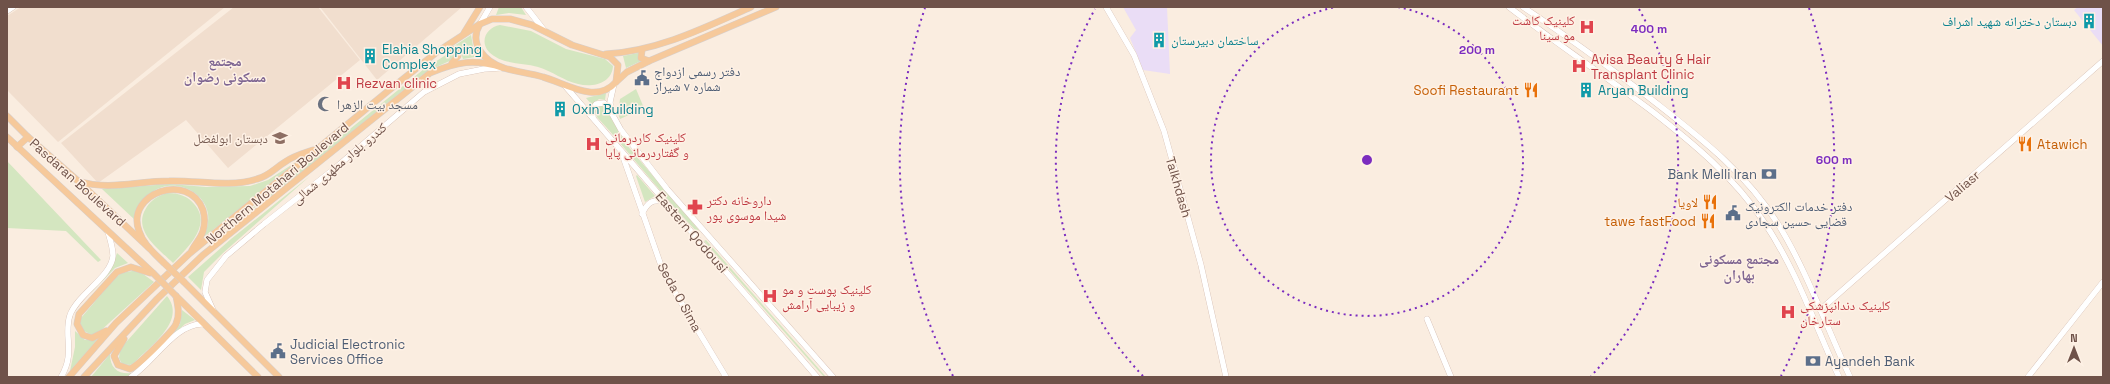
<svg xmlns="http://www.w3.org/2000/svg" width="2110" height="384" viewBox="0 0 2110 384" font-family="'Space Grotesk','Noto Naskh Arabic',sans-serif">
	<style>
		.residential { fill: #f1dece }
		.education { fill: #eaddf6 }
		.green { fill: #d4e6c0 }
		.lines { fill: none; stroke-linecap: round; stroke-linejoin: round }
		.secondary-casing { stroke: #cfb5a8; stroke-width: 6 }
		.primary-casing { stroke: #d7cfcc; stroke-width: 7 }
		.secondary { stroke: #fff; stroke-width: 5.5 }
		.primary { stroke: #f6c99b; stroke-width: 6 }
		.primary-bridge-casing { stroke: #d7cfcc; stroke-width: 7; stroke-linecap: butt }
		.primary-bridge { stroke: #f6c99b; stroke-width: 6 }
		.ring { fill: none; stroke: #7b2cbf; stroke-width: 2; stroke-dasharray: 2 4 }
		.labels { text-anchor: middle; stroke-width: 3; stroke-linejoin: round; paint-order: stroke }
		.health-label { font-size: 13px; fill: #be3a42; stroke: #fef1e5; text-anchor: start }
		.culture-label { font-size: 13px; fill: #0d838f; stroke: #fef1e5; text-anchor: start }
		.service-label { font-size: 13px; fill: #4e5e75; stroke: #fef1e5; text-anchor: start }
		.food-label { font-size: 13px; fill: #c56008; stroke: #fef1e5; text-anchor: end }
		.worship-label { font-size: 13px; fill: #5b616d; stroke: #fef1e5; text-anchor: start }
		.education-label { font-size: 13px; fill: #785e54; stroke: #fef1e5; text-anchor: end }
		.street-label { font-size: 13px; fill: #6f5249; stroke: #fef1e5 }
		.neighbourhood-label { font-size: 14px; font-weight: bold; fill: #7e6592; stroke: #fef1e5 }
		.centre { fill: #7b2cbf; stroke: #fef1e5; stroke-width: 2 }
		.ring-label { font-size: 12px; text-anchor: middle; font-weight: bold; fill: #7b2cbf; stroke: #fef1e5; stroke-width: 3; stroke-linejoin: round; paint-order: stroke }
	</style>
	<rect width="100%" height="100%" fill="#faede0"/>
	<g class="residential">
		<path d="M21,7H225L58,142L7,90V16Z"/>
		<path d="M234,7H318L360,60L228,168L186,120L98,183L61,143Z"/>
		<path d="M320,7H462L377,80Z"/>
	</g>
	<g class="education">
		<path d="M1123,7H1167L1170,74L1143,70L1130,38L1136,30Z"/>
		<path d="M2078,7H2103V46L2074,10Z"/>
	</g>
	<g class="green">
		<path d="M499,7H521L526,15L509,13L496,15Z"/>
		<path d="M500,25L531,31L566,49L605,59L613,66C612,83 593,88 578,84C564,81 552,71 538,67C522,62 502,65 489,52C479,41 487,27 500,25Z"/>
		<path d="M471,35L475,57L463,59L460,50L454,46Z"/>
		<path d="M449,53L455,54L454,59L434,68L421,76L287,184L239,219L424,69Z"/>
		<path d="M638,53L641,61L626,68L623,56Z"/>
		<path d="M636,89L644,108L620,119L618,113L620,99Z"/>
		<path d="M606,93L605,100L599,99L592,105L586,98Z"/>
		<path d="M598,105L604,106L626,144L699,230L697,232C662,195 631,154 597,117L594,111Z"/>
		<path d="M299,160L203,238C207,230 209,223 208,214C204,188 169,177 150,194C143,199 140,213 136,221L102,189L170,184L206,187L250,186L268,180Z"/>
		<path d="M7,161L101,260L98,262L66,231L7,228Z"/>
		<path d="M637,175L655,196L645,202L636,176Z"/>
		<path d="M310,176L223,253L204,272L201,290L188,277L231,239Z"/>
		<path d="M167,193C179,193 188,196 195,205C212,226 187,248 173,263C160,250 135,233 144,212C149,201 157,196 167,193Z"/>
		<path d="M706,240L826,377H824L704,241Z"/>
		<path d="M117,253L128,263L115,268L90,294L112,267Z"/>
		<path d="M132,271H139L154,282L97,334L92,335L84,331L80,323L81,318L115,278L121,273Z"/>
		<path d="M167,296C187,321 150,346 134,363L130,365L122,364L119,358L120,349Z"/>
		<path d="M182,310L195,320L185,324L172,336L180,324Z"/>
		<path d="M75,331L85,340H97L70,371L75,347Z"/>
		<path d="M110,354C110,369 119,375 133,373L127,377H91Z"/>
	</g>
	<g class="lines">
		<g class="secondary-casing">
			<g id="secondary">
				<path d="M526,7L544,30"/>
				<path d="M1106,7L1134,55L1164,131L1201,265L1226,377"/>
				<path d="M1509,7C1556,43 1605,76 1653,112C1694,144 1735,178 1764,222C1796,269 1815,325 1839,377"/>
				<path d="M1523,7C1567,36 1609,67 1651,99C1698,136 1746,172 1778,224C1807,271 1826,326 1850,377"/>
				<path d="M7,11L13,7"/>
				<path d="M480,24L490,7"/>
				<path d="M614,84L610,102L611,112L621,130L667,189L833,377"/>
				<path d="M566,87L817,377"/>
				<path d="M593,116L592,110L596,104L604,103L610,110"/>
				<path d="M621,151L664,274L726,377"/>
				<path d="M642,214C647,203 653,198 664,202"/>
				<path d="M213,310L205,292L207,280L226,256L264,224L334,169L424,92L459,74L484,69L500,68"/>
				<path d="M1820,310L2103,61"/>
				<path d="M1427,319L1451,377"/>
				<path d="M61,377C76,352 63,336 70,315C78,294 111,277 113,256C113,248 110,239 108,232"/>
				<path d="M131,377C154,362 176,322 204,324"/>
				<path d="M2028,377L2103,282"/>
			</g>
		</g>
		<g class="primary-casing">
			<g id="primary">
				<path d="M492,19H510L532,25L572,45L610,57L618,65L616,82C596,105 565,83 543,77C530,73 516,72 504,68C485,62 468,44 480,24Z"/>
				<path d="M464,33L480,7"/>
				<path d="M442,50L452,49L457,51L458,56L452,63"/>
				<path d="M642,50L641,58L649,61"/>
				<path d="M606,54C658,51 704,28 751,7"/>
				<path d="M616,82L627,72L649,61L776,7"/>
				<path d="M7,116L28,137L78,181L149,248"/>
				<path d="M7,137L153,273"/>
				<path d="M17,147L28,137"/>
				<path d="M78,181C109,191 137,181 169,181C198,180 228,188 257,179C269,176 275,168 285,162C293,156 304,153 313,150"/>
				<path d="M163,262C154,253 143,244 139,231C125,193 189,171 203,210C205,217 205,224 203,231C201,238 195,244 192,250"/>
				<path d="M184,282L279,377"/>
				<path d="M176,296L258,377"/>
				<path d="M106,331L92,338L83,335L77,324L79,314L117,272L131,267L150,273"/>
				<path d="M124,339L114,356L118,365L130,369C138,366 173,331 176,324C180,315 178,306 176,296"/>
				<path d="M69,377L116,323L189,254L388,91L437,52L480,24"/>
				<path d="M84,377L157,299L203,255L430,73C457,62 474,58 503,68"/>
			</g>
		</g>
		<use href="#secondary" class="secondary"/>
		<use href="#primary" class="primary"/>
		<g class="primary-bridge-casing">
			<g id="primary-bridge">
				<path d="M163,262L184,282"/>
				<path d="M153,273L176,296"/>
			</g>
		</g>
		<use href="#primary-bridge" class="primary-bridge"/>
	</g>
	<g class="ring">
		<path d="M1398 7A156 156 0 1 1 1336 7"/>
		<path d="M1143 376A311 311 0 0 1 1095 9M1639 9A311 311 0 0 1 1591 376"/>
		<path d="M953 376A467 467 0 0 1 925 8M1809 8A467 467 0 0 1 1781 376"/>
	</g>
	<defs>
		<g id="building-bare" transform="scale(1.2)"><path d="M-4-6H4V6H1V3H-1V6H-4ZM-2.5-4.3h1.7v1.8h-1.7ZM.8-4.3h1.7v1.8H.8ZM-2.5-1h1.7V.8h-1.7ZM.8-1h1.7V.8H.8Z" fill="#0f9aa8" stroke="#fef1e5" stroke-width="2.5" paint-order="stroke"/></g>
		<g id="hospital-bare" transform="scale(1.2)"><path d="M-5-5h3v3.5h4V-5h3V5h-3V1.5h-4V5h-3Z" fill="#e0444e" stroke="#fef1e5" stroke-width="2.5" paint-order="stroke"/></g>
		<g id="civic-bare" transform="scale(1.2)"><path d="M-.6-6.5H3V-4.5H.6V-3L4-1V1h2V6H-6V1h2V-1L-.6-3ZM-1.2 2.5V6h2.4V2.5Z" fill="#5c6f8a" stroke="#fef1e5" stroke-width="2.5" paint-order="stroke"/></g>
		<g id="restaurant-bare" transform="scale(1.2)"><path d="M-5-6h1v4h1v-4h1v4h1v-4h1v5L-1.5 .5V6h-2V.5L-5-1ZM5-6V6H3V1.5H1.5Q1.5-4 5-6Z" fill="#e8710a" stroke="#fef1e5" stroke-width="2.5" paint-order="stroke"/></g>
		<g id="mosque-bare" transform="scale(1.2)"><path d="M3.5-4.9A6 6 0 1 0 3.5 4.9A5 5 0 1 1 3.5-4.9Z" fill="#6b7280" stroke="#fef1e5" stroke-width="2.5" paint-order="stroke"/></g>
		<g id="school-bare" transform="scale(1.2)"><path d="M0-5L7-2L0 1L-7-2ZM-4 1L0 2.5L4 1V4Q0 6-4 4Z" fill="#8d6e63" stroke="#fef1e5" stroke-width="2.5" paint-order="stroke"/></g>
		<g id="bank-bare" transform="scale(1.2)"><path d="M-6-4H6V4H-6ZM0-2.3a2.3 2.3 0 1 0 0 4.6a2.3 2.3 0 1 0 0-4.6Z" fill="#5c6f8a" stroke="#fef1e5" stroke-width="2.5" paint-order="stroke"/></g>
		<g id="pharmacy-bare" transform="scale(1.2)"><path d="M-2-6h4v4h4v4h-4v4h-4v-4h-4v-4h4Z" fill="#e0444e" stroke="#fef1e5" stroke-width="2.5" paint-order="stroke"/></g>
	</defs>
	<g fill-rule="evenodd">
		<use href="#building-bare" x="2089" y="21"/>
		<use href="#hospital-bare" x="1587" y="27"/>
		<use href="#building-bare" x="1159" y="40"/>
		<use href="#building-bare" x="370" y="56"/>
		<use href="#hospital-bare" x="1579" y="66"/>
		<use href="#civic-bare" x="642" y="78"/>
		<use href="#hospital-bare" x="344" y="83"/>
		<use href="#restaurant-bare" x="1531" y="90"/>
		<use href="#building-bare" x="1586" y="90"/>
		<use href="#mosque-bare" x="325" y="104"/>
		<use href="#building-bare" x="560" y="109"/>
		<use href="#school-bare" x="280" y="138"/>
		<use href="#hospital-bare" x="593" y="144"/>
		<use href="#restaurant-bare" x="2025" y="144"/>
		<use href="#bank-bare" x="1769" y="174"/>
		<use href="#restaurant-bare" x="1710" y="202"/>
		<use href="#pharmacy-bare" x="695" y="207"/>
		<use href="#civic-bare" x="1733" y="213"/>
		<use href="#restaurant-bare" x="1708" y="221"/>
		<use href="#hospital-bare" x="770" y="296"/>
		<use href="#hospital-bare" x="1788" y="312"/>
		<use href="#civic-bare" x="278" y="351"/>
		<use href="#bank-bare" x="1813" y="361"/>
	</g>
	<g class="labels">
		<g class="health-label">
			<text x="1575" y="25" text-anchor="end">کلینیک کاشت<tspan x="1575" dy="15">مو سینا</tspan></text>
			<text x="1591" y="64">Avisa Beauty &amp; Hair<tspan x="1591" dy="15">Transplant Clinic</tspan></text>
			<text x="356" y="88">Rezvan clinic</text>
			<text x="605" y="142">کلینیک کاردرمانی<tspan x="605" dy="15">و گفتاردرمانی پایا</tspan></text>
			<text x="707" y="205">داروخانه دکتر<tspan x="707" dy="15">شیدا موسوی پور</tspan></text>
			<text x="782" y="294">کلینیک پوست و مو<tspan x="782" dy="15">و زیبایی آرامش</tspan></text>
			<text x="1800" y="310">کلینیک دندانپزشکی<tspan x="1800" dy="15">ستارخان</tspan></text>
		</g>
		<g class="culture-label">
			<text x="2077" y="26" text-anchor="end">دبستان دخترانه شهید اشراف</text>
			<text x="1171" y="45">ساختمان دبیرستان</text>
			<text x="382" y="54">Elahia Shopping<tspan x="382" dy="15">Complex</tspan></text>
			<text x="1598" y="95">Aryan Building</text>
			<text x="572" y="114">Oxin Building</text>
		</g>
		<g class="service-label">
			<text x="654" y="76">دفتر رسمی ازدواج<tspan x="654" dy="15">شماره ۷ شیراز</tspan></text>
			<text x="1757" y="179" text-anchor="end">Bank Melli Iran</text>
			<text x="1745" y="211">دفتر خدمات الکترونیک<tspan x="1745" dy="15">قضایی حسین سجادی</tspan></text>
			<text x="290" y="349">Judicial Electronic<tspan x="290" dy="15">Services Office</tspan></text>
			<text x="1825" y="366">Ayandeh Bank</text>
		</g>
		<g class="food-label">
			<text x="1519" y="95">Soofi Restaurant</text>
			<text x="2037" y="149" text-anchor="start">Atawich</text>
			<text x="1698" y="207">لاویا</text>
			<text x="1696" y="226">tawe fastFood</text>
		</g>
		<g class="worship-label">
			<text x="337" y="109">مسجد بیت الزهرا</text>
		</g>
		<g class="education-label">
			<text x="268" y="143">دبستان ابولفضل</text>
		</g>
		<g class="street-label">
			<text transform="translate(339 163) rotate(-40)" y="5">کندرو بلوار مطهری شمالی</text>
			<text transform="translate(78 182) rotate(42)" y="5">Pasdaran Boulevard</text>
			<text transform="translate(277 183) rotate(-40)" y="5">Northern Motahari Boulevard</text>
			<text transform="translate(1962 186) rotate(-41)" y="5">Valiasr</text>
			<text transform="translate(1179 187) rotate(74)" y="5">Talkhdash</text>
			<text transform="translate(692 232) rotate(49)" y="5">Eastern Qodousi</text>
			<text transform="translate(680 297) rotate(61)" y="5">Seda O Sima</text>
		</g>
		<g class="neighbourhood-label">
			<text x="225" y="66">مجتمع<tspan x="225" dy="16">مسکونی رضوان</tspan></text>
			<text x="1739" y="264">مجتمع مسکونی<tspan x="1739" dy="16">بهاران</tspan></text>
		</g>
	</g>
	<circle cx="1367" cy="160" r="6" class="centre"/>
	<g class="ring-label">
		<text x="1649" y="33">400 m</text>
		<text x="1477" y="54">200 m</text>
		<text x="1834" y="164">600 m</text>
	</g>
	<rect width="2110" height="384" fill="none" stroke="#6f5249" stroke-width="16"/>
	<g transform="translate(2074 348)" stroke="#fef1e5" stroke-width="3" paint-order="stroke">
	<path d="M0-3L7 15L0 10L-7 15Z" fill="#6f5249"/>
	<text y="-6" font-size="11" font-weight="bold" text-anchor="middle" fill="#6f5249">N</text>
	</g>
</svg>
